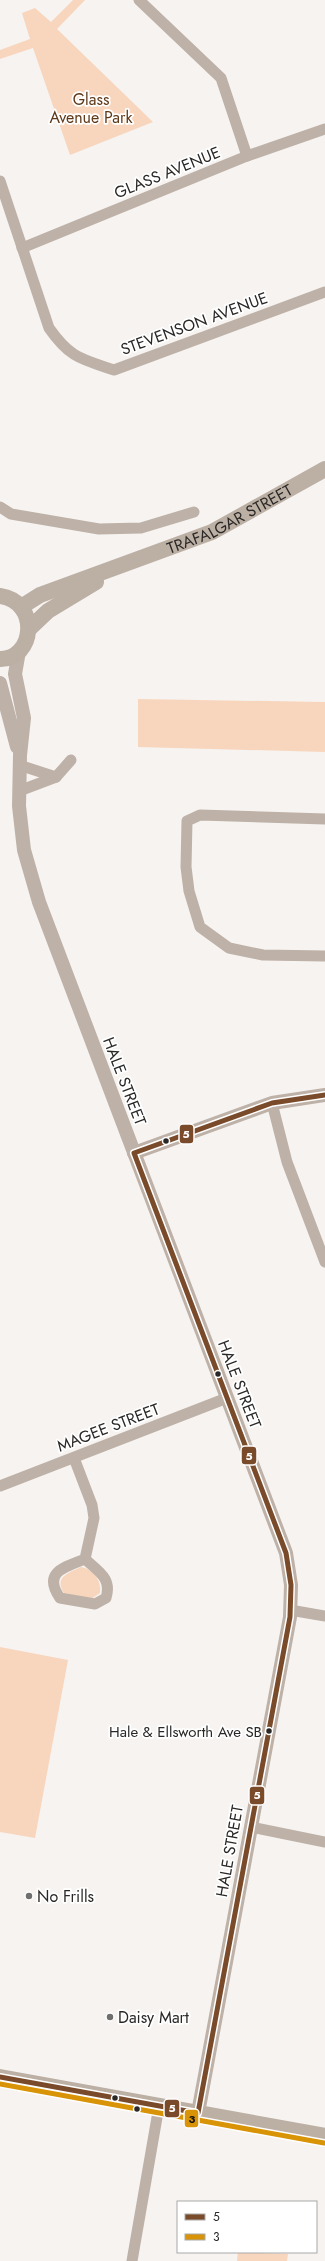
<svg xmlns="http://www.w3.org/2000/svg" width="325" height="2261" viewBox="0 0 325 2261" font-family="Jost,sans-serif">
	<style>
		.green { fill: #f8d6bd }
		.lines { fill: none; stroke-linecap: round; stroke-linejoin: round }
		.minor { stroke: #beb1a7; stroke-width: 11 }
		.tertiary { stroke: #beb1a7; stroke-width: 14 }
		.secondary { stroke: #bcafa4; stroke-width: 16 }
		.bus-1-casing { stroke: #fff; stroke-width: 8 }
		.bus-2-casing { stroke: #fff; stroke-width: 8 }
		.bus-1 { stroke: #7a4b2a; stroke-width: 5 }
		.bus-2 { stroke: #d89306; stroke-width: 5 }
		.bus-dot { fill: #2a2826; stroke: #fff; stroke-width: 1.5 }
		.poi-dot { fill: #716f6d; stroke: #fff; stroke-width: 1.5 }
		.labels { text-anchor: middle; stroke-width: 3.5; stroke-linejoin: round; paint-order: stroke }
		.bus-label { font-size: 15px; fill: #2a2826; stroke: #fff; text-anchor: end }
		.park-label { font-size: 16px; fill: #5f3818; stroke: #fff }
		.street-label { font-size: 16px; fill: #2a2826; stroke: #fff }
		.poi-label { font-size: 16px; fill: #2a2826; stroke: #fff; text-anchor: start }
		.line-badge { stroke: #fff; stroke-width: 1.5 }
		.badge-label { font-size: 11px; text-anchor: middle; font-weight: bold; fill: #fff }
		.pale-badge-label { font-size: 11px; text-anchor: middle; font-weight: bold; fill: #111 }
	</style>
	<rect width="100%" height="100%" fill="#f6f3f1"/>
	<g class="green">
		<path d="M73,0H85L57,29L153,122L70,155L33,48L0,59V50L30,39L22,13L35,8L51,22Z"/>
		<path d="M138,699L325,702V752L138,747Z"/>
		<path d="M81,1567C93,1569 102,1581 100,1593L91,1599L64,1593C54,1577 68,1573 81,1567Z"/>
		<path d="M0,1647L68,1660L35,1838L0,1832Z"/>
		<path d="M238,2252L288,2254L287,2261H237Z"/>
	</g>
	<g class="lines">
		<g class="minor">
			<path d="M139,0L221,78L247,156"/>
			<path d="M0,181L49,328C70,358 81,359 114,370L325,292"/>
			<path d="M22,248L247,156L325,129"/>
			<path d="M0,507L11,514L99,529L141,528L194,512"/>
			<path d="M19,765L56,777"/>
			<path d="M19,791L56,777L71,760"/>
			<path d="M325,819L200,815L187,821L186,867L189,891L200,927L229,948L263,955L325,956"/>
			<path d="M272,1103L287,1162L325,1262"/>
			<path d="M74,1458L92,1505L94,1518L85,1559C65,1567 42,1572 60,1598L95,1604L106,1598C112,1578 99,1572 85,1559"/>
			<path d="M0,1486L227,1398"/>
			<path d="M290,1610L325,1616"/>
			<path d="M251,1827L325,1842"/>
			<path d="M132,2261L159,2106"/>
		</g>
		<g class="tertiary">
			<path d="M19,651L15,674L24,718L20,755L19,806L24,850L39,902L286,1553L291,1585L290,1617L198,2113"/>
			<path d="M0,683L17,747"/>
			<path d="M134,1153L272,1103L325,1095"/>
		</g>
		<g class="secondary">
			<path d="M0,596C41,602 34,660 0,659"/>
			<path id="s1" d="M21,607L40,595L212,532L325,469"/>
			<path d="M29,629L48,611L96,582"/>
			<path d="M0,2077L325,2136"/>
		</g>
		<g class="bus-1-casing">
			<path id="bus-1" d="M0,2077L198,2113L290,1617L291,1585L286,1553L134,1153L272,1103L325,1095"/>
		</g>
		<g class="bus-2-casing">
			<path id="bus-2" d="M0,2084L324,2143"/>
		</g>
		<use href="#bus-1" class="bus-1"/>
		<use href="#bus-2" class="bus-2"/>
	</g>
	<g class="bus-dot">
		<circle cx="166" cy="1141" r="3.5"/>
		<circle cx="218" cy="1374" r="3.5"/>
		<circle cx="269" cy="1731" r="3.5"/>
		<circle cx="115" cy="2098" r="3.5"/>
		<circle cx="137" cy="2109" r="3.5"/>
	</g>
	<g class="poi-dot">
		<circle cx="29" cy="1896" r="4"/>
		<circle cx="110" cy="2017" r="4"/>
	</g>
	<g class="labels">
		<g class="bus-label">
			<text x="262" y="1737">Hale &amp; Ellsworth Ave SB</text>
		</g>
		<g class="park-label">
			<text x="91" y="105">Glass<tspan x="91" dy="18">Avenue Park</tspan></text>
		</g>
		<g class="street-label">
			<text transform="translate(167 172) rotate(-22)" y="6">GLASS AVENUE</text>
			<text transform="translate(194 323) rotate(-20)" y="6">STEVENSON AVENUE</text>
			<text dy="6" stroke="none"><textPath href="#s1" startOffset="227">TRAFALGAR STREET</textPath></text>
			<text transform="translate(125 1081) rotate(69)" y="6">HALE STREET</text>
			<text transform="translate(240 1384) rotate(69)" y="6">HALE STREET</text>
			<text transform="translate(108 1427) rotate(-21)" y="6">MAGEE STREET</text>
			<text transform="translate(229 1851) rotate(-80)" y="6">HALE STREET</text>
		</g>
		<g class="poi-label">
			<text x="37" y="1902">No Frills</text>
			<text x="118" y="2023">Daisy Mart</text>
		</g>
	</g>
	<g class="line-badge">
		<rect x="179" y="1124" width="15" height="20" rx="4" fill="#7a4b2a"/>
		<rect x="241" y="1446" width="16" height="19" rx="4" fill="#7a4b2a"/>
		<rect x="249" y="1786" width="16" height="19" rx="4" fill="#7a4b2a"/>
		<rect x="164" y="2099" width="16" height="19" rx="4" fill="#7a4b2a"/>
		<rect x="184" y="2109" width="15" height="19" rx="4" fill="#d89306"/>
	</g>
	<g class="badge-label">
		<text x="186" y="1138">5</text>
		<text x="249" y="1460">5</text>
		<text x="257" y="1799">5</text>
		<text x="172" y="2112">5</text>
	</g>
	<g class="pale-badge-label">
		<text x="192" y="2123">3</text>
	</g>
	<rect x="177" y="2201" width="140" height="52" fill="#ffffff" stroke="#aaa9a8"/>
	<rect x="185" y="2214" width="20" height="6" fill="#7a4b2a" stroke="#aaa9a8"/>
	<text x="213" y="2221" font-size="12" fill="#2a2826">5</text>
	<rect x="185" y="2234" width="20" height="6" fill="#d89306" stroke="#aaa9a8"/>
	<text x="213" y="2241" font-size="12" fill="#2a2826">3</text>
</svg>
